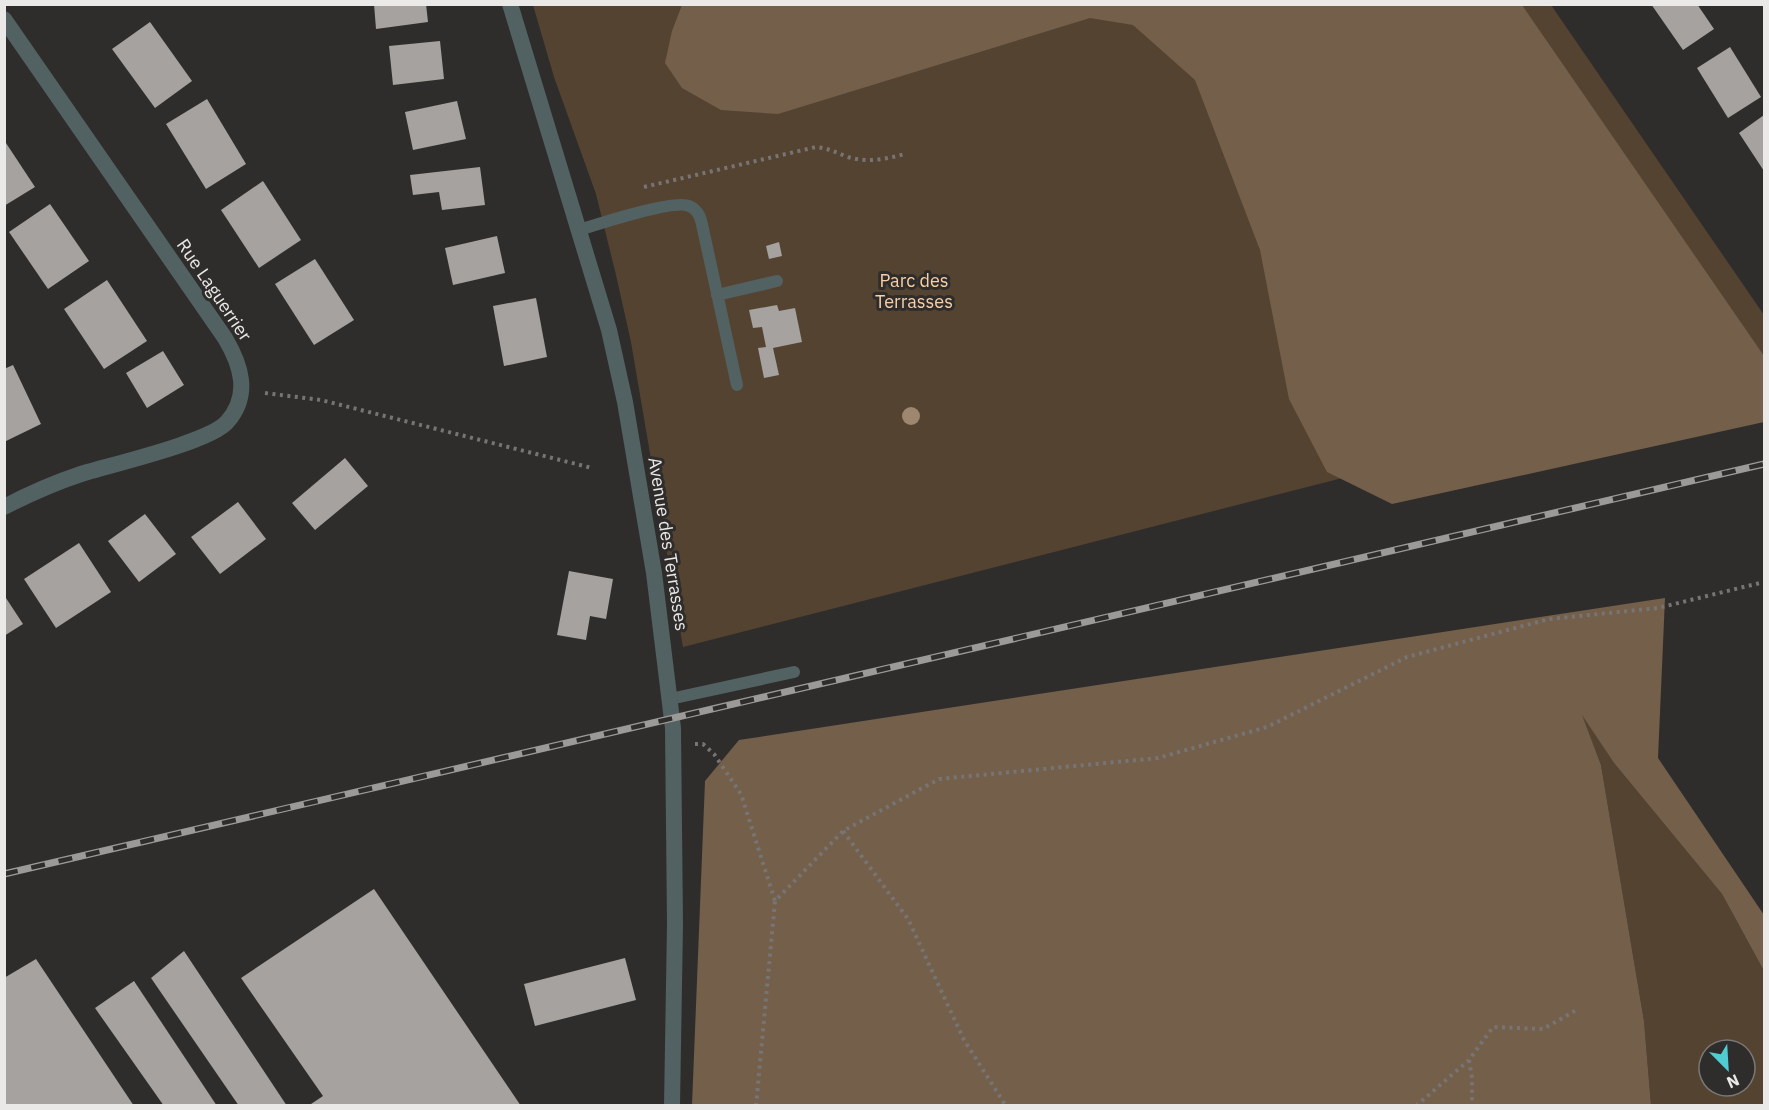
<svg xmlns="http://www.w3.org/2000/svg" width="1769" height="1110" viewBox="0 0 1769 1110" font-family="'IBM Plex Sans',sans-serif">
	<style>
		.green { fill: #554332; fill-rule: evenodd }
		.forest { fill: #745f4a }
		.building { fill: #a5a29f }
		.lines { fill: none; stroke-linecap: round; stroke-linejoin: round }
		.path { stroke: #777574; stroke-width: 4; stroke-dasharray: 3 4.5; stroke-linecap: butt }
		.service { stroke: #526162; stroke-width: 12 }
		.minor { stroke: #526162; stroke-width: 16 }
		.tertiary { stroke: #526162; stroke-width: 16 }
		.rail-casing { stroke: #9c9a99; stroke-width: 7 }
		.rail { stroke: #2f2d2b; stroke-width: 4.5; stroke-dasharray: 14; stroke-linecap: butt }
		.tree { fill: #9e866f }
		.labels { text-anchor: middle; stroke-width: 6; stroke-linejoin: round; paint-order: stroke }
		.park-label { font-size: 18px; fill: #f8cfa6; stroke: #2f2d2b }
		.street-label { font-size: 18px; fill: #ebe9e8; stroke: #2f2d2b }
	</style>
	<rect width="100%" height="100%" fill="#2f2d2b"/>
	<g class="green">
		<path d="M533,5H1551L1764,315V370L683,647L631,342L616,275L596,194L554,77Z"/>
		<path d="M1580,711L1614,763L1722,894L1764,971V1105H1651L1644,1021L1601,765ZM1709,1050H1745V1086H1709Z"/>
	</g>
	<g class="forest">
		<path d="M682,5H1522L1764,356V422L1392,504L1327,472L1289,399L1260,250L1195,80L1133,25L1090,18L778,114L721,110L682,88L665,63L672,31Z"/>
		<path d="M1665,598L1658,758L1764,915V971L1722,894L1614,763L1582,715L1601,765L1644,1021L1651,1105H692L705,781L739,740Z"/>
	</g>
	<g class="building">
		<path d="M374,4H426L428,22L376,29Z"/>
		<path d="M1651,4H1697L1714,29L1683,50Z"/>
		<path d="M150,22L192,81L155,108L112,49Z"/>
		<path d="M440,41L444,79L393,85L389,46Z"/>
		<path d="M1730,47L1761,97L1728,118L1697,68Z"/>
		<path d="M207,99L246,164L206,189L166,124Z"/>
		<path d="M457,101L466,139L413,150L405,112Z"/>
		<path d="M1764,115V171L1739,133Z"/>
		<path d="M4,140L35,187L4,206Z"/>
		<path d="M480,167L485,205L442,210L439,192L413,195L410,175Z"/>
		<path d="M263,181L301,240L259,268L221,210Z"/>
		<path d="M50,204L89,261L48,289L9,232Z"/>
		<path d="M497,236L505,273L453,285L445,248Z"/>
		<path d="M779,242L782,256L769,259L766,246Z"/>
		<path d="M315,259L354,320L314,345L275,284Z"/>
		<path d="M107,280L147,341L104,369L64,309Z"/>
		<path d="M536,298L547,357L504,366L493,306Z"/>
		<path d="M777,305L779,311L795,308L802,342L773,348L779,375L764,378L758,348L766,347L762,327L753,328L749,310Z"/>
		<path d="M163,351L184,385L147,408L126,373Z"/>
		<path d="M13,365L41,424L4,442V369Z"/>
		<path d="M345,458L368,486L315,530L292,503Z"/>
		<path d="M238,502L266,539L220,574L191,537Z"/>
		<path d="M145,514L176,554L139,582L108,541Z"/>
		<path d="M79,543L111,592L56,628L24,579Z"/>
		<path d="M569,571L613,579L606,619L590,616L586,640L557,635Z"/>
		<path d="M4,595L23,624L4,636Z"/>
		<path d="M374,889L521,1106H308L323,1096L241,978Z"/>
		<path d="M184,951L287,1106H239L151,978Z"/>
		<path d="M625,958L636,1000L535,1026L524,984Z"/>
		<path d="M36,959L134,1106H4V978Z"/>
		<path d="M134,981L217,1106H164L95,1008Z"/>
	</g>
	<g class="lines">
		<g class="path">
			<path d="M644,187L816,147C828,148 837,153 848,157C867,163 886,159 905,154"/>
			<path d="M265,393L321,400L592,468"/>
			<path d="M695,744H703L714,754L741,794L775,901"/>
			<path d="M843,831L908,919L964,1040L1006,1106"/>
			<path d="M1469,1060L1472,1078V1106"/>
			<path d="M756,1106L775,901L843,831L939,779L1158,758L1267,727L1407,657L1549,619L1658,608L1764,582"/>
			<path d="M1416,1106L1469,1060L1493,1027L1543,1029L1575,1011"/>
		</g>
		<g class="service">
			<path d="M579,230C598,224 675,199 689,206C699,210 701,219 703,229L737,385"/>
			<path d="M717,295L777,281"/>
			<path d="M670,699L794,672"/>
		</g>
		<path class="minor" d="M4,19L225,338C241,365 251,395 227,422C210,442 110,465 81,474C54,483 29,494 4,507"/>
		<path class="tertiary" d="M510,4L609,330L625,402L654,573L673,728L675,924L672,1106"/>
		<g class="rail-casing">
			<path id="rail" d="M4,874L1764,464"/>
		</g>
		<use href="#rail" class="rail"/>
	</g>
	<circle class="tree" cx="911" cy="416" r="9"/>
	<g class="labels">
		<g class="park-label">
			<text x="914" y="287">Parc des<tspan x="914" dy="21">Terrasses</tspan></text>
		</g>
		<g class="street-label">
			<text transform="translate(214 290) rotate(56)" y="6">Rue Laguerrier</text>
			<text transform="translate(668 544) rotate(81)" y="6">Avenue des Terrasses</text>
		</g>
	</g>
	<rect width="1769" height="1110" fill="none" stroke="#ebe9e8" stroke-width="12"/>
	<g transform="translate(1727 1068) rotate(156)"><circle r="28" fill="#2f2d2b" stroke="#7a7877" stroke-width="1.5"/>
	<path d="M0-4.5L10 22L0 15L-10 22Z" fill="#51ccd2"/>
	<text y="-9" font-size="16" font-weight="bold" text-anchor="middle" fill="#ebe9e8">N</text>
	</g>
</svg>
